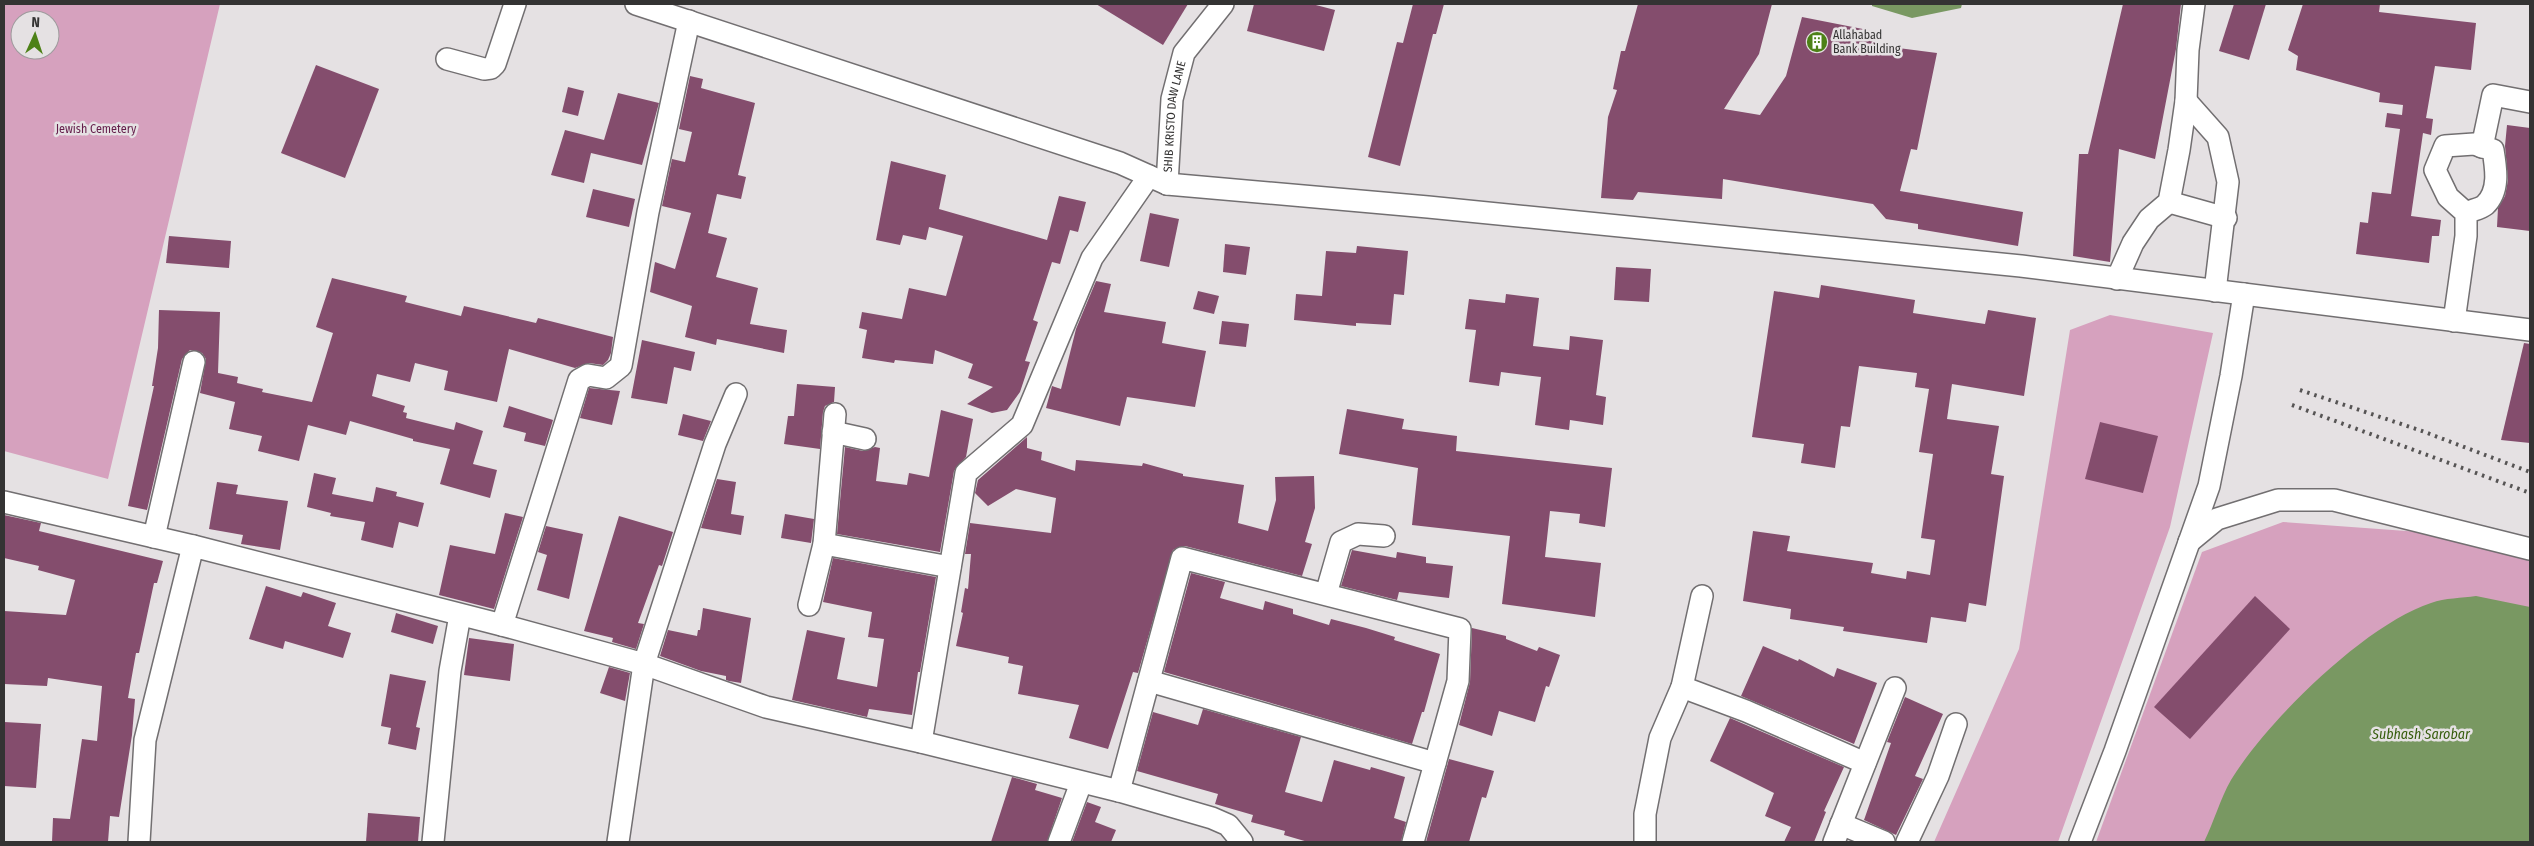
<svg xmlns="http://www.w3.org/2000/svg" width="2534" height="846" viewBox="0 0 2534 846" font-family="'Fira Sans Condensed',sans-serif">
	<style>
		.green { fill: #d6a1be; fill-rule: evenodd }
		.water { fill: #799862 }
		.building { fill: #844d6d }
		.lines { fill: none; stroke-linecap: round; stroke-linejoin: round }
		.minor-casing { stroke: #726f71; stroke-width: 24 }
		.minor { stroke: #fff; stroke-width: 21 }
		.rail { stroke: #565454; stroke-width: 4; stroke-dasharray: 2.5 5; stroke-linecap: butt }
		.labels { text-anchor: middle; stroke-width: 5; stroke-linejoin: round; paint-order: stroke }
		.poi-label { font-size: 12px; fill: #343333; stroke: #e5e1e3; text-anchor: start }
		.street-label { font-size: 12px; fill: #343333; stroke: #e5e1e3 }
		.park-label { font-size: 12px; fill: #641d4a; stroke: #e5e1e3 }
		.water-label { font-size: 14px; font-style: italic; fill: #365d0c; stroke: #e5e1e3 }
	</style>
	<rect width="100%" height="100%" fill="#e5e1e3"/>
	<g class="green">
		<path d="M4,4H220L108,479L4,451ZM20,20H50V50H20Z"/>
		<path d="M2110,315L2213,333L2170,527L2058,842H1934L2019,649L2070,330Z"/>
		<path d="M2283,522L2530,540V842H2096L2202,552Z"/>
	</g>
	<g class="water">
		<path d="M1872,4H1962L1961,8L1912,18L1872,6Z"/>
		<path d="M2476,596L2530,607V842H2204C2214,822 2220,799 2231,780C2267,721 2366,624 2431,603C2445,598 2462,598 2476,596Z"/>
	</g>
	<g class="building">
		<path d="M1096,4H1188L1163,45Z"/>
		<path d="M1254,4H1312L1335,10L1324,51L1247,31Z"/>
		<path d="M1413,4H1444L1436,34H1433L1400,166L1368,157L1397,42L1403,43Z"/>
		<path d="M1638,4H1772L1759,54L1724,109L1760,115L1786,76L1802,17L1878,32L1875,45L1937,53L1917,150L1911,149L1900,191L2023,212L2018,246L1918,229V224L1886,219L1873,204L1723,179L1722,199L1638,192L1633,200L1601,198L1608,117L1617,90L1613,89L1621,51H1625Z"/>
		<path d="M2123,4H2181L2176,49L2155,159L2119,149L2110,262L2073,256L2079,154H2088Z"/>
		<path d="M2234,4H2266L2249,60L2219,51Z"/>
		<path d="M2303,4H2380L2379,12L2476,23L2471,70L2435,66L2426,118L2433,119L2431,135L2423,133L2411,216L2441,220L2439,236H2432L2429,263L2356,254L2360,222L2368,223L2372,192L2391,194L2400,129L2385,127L2387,113L2402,115L2403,105L2379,102L2380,93L2296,70L2298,56L2288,50Z"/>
		<path d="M316,65L379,89L345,178L281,153Z"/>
		<path d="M690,76L703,79L701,88L755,103L738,175L746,177L741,199L717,194L708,233L727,238L716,277L758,288L750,324L787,330L784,353L717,339L716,345L685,337L692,306L650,292L655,262L675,269L691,213L662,206L672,159L685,162L692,132L679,129Z"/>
		<path d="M568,87L584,91L578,116L562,112Z"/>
		<path d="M618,93L659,103L642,165L591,153L584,183L551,175L565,130L604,140Z"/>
		<path d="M2507,125L2530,128V231L2497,227L2498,208L2505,196L2508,180L2505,146Z"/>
		<path d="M891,161L946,175L939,209L1047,240L1059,196L1086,202L1078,232L1070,230L1060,264L1052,262L1033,320L1038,322L1025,361L1030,362L1020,392L1007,410L992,413L967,404L993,387L968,378L973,364L935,350L933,364L895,360L894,363L862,358L867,330L859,328L862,312L902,319L909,288L946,296L963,236L929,227L926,240L903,235L900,245L876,240Z"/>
		<path d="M593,189L635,199L629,227L586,217Z"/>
		<path d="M1150,213L1179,219L1169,267L1140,261Z"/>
		<path d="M169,236L231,241L229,268L166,263Z"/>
		<path d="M1225,244L1250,247L1246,275L1223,272Z"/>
		<path d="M1357,246L1408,251L1404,295L1394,294L1391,325L1356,323V326L1294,320L1296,294L1322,296L1326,251L1356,253Z"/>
		<path d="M1616,267L1651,269L1649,302L1614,300Z"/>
		<path d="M332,278L407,296L405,302L461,316L464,306L536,323L538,318L613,337L611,353L608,360L603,365L589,363L575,368L509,349L497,402L444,390L448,371L415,363L410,382L377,374L372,396L405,406L403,412L407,413L406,418L454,430L456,422L483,431L473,464L497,470L490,498L440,484L450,449L413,441V439L350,421L346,435L308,425L299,461L258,451L262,436L229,429L235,402L200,393L206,359L202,353L190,350L182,359L147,510L128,506L154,386H152L158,348L159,310L220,312L218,373L238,377L237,383L263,389L262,392L312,402L333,333L316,327Z"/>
		<path d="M1096,281L1111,284L1104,312L1166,322L1162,343L1206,351L1195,407L1127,397L1120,426L1046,408L1052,386L1061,389L1076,329Z"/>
		<path d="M1821,285L1915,300L1913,313L1985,324L1988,310L2036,318L2024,396L1952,384L1947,419L1999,426L1991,474L2004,476L1986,606L1969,603L1966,622L1931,617L1927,643L1843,631L1844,627L1790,619L1791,609L1743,601L1753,531L1790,536L1787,551L1873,563L1871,573L1906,579L1907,571L1930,575L1935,540L1921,538L1933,454L1919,452L1929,389L1915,387L1917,373L1859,366L1850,427L1841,426L1835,468L1801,463L1804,444L1752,437L1774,291L1819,298Z"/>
		<path d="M1198,291L1219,296L1214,314L1193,309Z"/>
		<path d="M1506,294L1539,298L1533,346L1569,350L1570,336L1603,340L1596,395L1606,397L1603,425L1570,420L1569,430L1535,425L1541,377L1501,372L1499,386L1469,382L1476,330L1465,329L1469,299L1505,303Z"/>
		<path d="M1222,321L1249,324L1246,347L1219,344Z"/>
		<path d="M642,340L695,352L691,371L674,367L667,404L631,398Z"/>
		<path d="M2524,343L2530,344V443L2501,440Z"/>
		<path d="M797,384L835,387L834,402L825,406L823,412L820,449L784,444L788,416H794Z"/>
		<path d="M589,388L620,391L612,425L580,418Z"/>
		<path d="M509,406L553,420L545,446L524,441L526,433L503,427Z"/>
		<path d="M1347,409L1404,419L1402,429L1457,436L1456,451L1612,468L1605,527L1579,523L1580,514L1550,511L1545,557L1601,563L1595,617L1502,604L1510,536L1412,525L1418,468L1339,454Z"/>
		<path d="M941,410L973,419L966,457L954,471L940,552L837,534L845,447L863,451L875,447L880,448L876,481L907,485L909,473L929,477Z"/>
		<path d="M683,414L711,421L703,441L678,435Z"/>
		<path d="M2100,422L2158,436L2143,493L2085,479Z"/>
		<path d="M1027,437V448L1042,452L1041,460L1075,471L1076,460L1142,466L1143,463L1183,474V476L1244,485L1238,523L1268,531L1276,500L1275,477L1314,476L1315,508L1305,542L1312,544L1302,576L1185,546L1173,550L1138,673L1133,672L1108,749L1069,738L1079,705L1018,694L1023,666L1008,663L1009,657L956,646L963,613L961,612L965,588L968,589L971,554H965L970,523L1051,533L1056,498L1016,489L988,506L975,493L978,480Z"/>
		<path d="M314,473L336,478L332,494L373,502L376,487L397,492L396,496L424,503L418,527L399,522L393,548L361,540L365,522L330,516L331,513L307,507Z"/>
		<path d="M717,479L736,482L731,514L744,516L741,535L701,528Z"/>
		<path d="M217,482L238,485L236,494L288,501L280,550L241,544L243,535L209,529Z"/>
		<path d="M505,513L523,517L494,609L439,595L450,545L495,554Z"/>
		<path d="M785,514L814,519L811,543L781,538Z"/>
		<path d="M4,515L41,523L39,531L163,561L157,583H154L139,653H136L128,698L135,699L132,735L119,817L110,816L108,842H52L53,818L70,819L82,739L97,741L102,686L48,678L47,686L4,684V611L66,615L75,580L38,570L39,566L4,558Z"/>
		<path d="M619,516L673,532L662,566L659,565L638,623L644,624L636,649L612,642L613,638L584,631Z"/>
		<path d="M546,526L583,534L569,599L537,590L547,555L538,552Z"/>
		<path d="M1352,550L1396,558L1397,552L1426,557V563L1453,566L1449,598L1399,592L1397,600L1341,586Z"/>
		<path d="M833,558L936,577L920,672H918L912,715L869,709L867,717L792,700L807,630L845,638L837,679L877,687L884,639L868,637L872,612L823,602Z"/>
		<path d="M1191,573L1225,582L1220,598L1263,610L1265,601L1293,609V614L1329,625L1331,619L1366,628L1395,637L1394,640L1440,654L1424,712H1422L1412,744L1164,672Z"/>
		<path d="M266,586L301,597L303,592L336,603L328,626L351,633L343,658L285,641L283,649L249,639Z"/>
		<path d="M2255,596L2290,629L2190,739L2154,707Z"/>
		<path d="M703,608L751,618L741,683L729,681L726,680V676L701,671L660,656L668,630L697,636L698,630H700Z"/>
		<path d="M396,613L438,626L433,644L391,632Z"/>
		<path d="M1472,628L1506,636V639L1537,651L1539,647L1560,655L1549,687L1546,686L1535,722L1499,711L1492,736L1459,725L1470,682Z"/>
		<path d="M469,638L514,644L510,681L464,675Z"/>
		<path d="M1763,646L1798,661L1799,659L1834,677L1837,668L1877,683L1854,744L1741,696Z"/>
		<path d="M609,667L630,673L625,701L600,693Z"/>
		<path d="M390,674L426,681L416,727L420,728L416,750L388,744L391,728L381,726Z"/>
		<path d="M1905,697L1943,714L1915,776L1923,779L1896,835L1864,820L1891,743L1887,742Z"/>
		<path d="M1203,709L1301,737L1285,792L1322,802L1334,760L1370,770L1371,767L1405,777L1394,818L1406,822L1401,842H1308L1284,835L1285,831L1251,822L1253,815L1215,804L1218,794L1137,771L1153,712L1198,725Z"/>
		<path d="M1730,718L1844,767L1824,811L1826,812L1814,842H1784L1791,827L1765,816L1774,793L1710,761Z"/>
		<path d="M4,722L41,724L36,788L4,786Z"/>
		<path d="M1449,759L1494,771L1486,798L1482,797L1469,842H1426Z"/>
		<path d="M1012,777L1037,784L1035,790L1062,798L1047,842H991Z"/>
		<path d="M1087,802L1101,807L1095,822L1116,830L1111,842H1072Z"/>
		<path d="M368,813L420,817L418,842H366Z"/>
	</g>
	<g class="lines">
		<g class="minor-casing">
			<g id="minor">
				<path d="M636,4L1120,163L1167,184L1428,207L2021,266L2530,330"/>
				<path d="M447,59L484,69L491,68L495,64L515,4"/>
				<path d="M2186,101L2218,137L2228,182L2215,291"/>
				<path d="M2482,147L2493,95L2530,102"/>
				<path id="s1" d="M1167,184L1172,99L1184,53L1223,4"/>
				<path d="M2169,202L2226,218"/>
				<path d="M2117,279L2133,243L2149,219L2169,202L2179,150L2186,101L2188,50L2194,4"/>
				<path d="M2454,321L2466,236V213L2448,197L2435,170L2445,146L2474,144L2493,150C2496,168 2500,191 2485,205C2480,209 2472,210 2466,213"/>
				<path d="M833,432L865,439"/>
				<path d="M4,502L193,546"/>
				<path d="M154,537L194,362"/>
				<path d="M2189,542L2217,519L2278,500H2334L2530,549"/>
				<path d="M824,544L950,567"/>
				<path d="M1326,594L1341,542L1358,534L1384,536"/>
				<path d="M809,605L824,544L835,414"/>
				<path d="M502,625L579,380L588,375L606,378L621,366L648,212L689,21"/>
				<path d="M1149,681L1435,763"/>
				<path d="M1682,687L1746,711L1865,763"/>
				<path d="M921,742L966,473L1022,425L1092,258L1149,176"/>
				<path d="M1119,791L1182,558L1460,629L1458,681L1413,842"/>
				<path d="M1841,824L1884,842"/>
				<path d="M139,842L145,740L193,546L502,625L644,664L766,707L921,742L1119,791L1212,818L1228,825L1242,842"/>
				<path d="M433,842L450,671L460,615"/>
				<path d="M618,842L644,664L715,444L736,394"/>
				<path d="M1059,842L1081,783"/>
				<path d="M1645,842V814L1660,738L1682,687L1702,596"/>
				<path d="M1834,842L1895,688"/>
				<path d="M1907,842L1938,776L1956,724"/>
				<path d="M2080,842L2115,751L2209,486L2231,376L2244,294"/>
			</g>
		</g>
		<use href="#minor" class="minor"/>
		<g class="rail">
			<path d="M2300,390L2422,431L2530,472"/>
			<path d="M2292,405L2530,493"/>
		</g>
	</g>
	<defs>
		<g id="building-disc" transform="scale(1.125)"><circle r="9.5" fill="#4d8117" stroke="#e5e1e3"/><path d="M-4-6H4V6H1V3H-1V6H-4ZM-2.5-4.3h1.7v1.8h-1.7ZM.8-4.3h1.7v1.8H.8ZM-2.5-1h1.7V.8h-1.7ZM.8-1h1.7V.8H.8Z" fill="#fff"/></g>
	</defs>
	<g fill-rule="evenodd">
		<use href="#building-disc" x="1817" y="42"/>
	</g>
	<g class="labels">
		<g class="poi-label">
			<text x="1833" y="39">Allahabad<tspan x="1833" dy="14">Bank Building</tspan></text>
		</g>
		<g class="street-label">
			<text dy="4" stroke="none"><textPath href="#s1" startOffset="68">SHIB KRISTO DAW LANE</textPath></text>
		</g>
		<g class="park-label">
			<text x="96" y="133">Jewish Cemetery</text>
		</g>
		<g class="water-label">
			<text x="2421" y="739">Subhash Sarobar</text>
		</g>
	</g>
	<rect width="2534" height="846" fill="none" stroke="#343333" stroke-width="10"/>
	<g transform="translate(35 35) rotate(3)"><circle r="24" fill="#e5e1e3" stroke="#9e9b9d"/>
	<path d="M0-4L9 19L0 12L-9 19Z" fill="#4d8117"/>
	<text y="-8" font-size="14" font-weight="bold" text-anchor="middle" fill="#343333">N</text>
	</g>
</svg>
